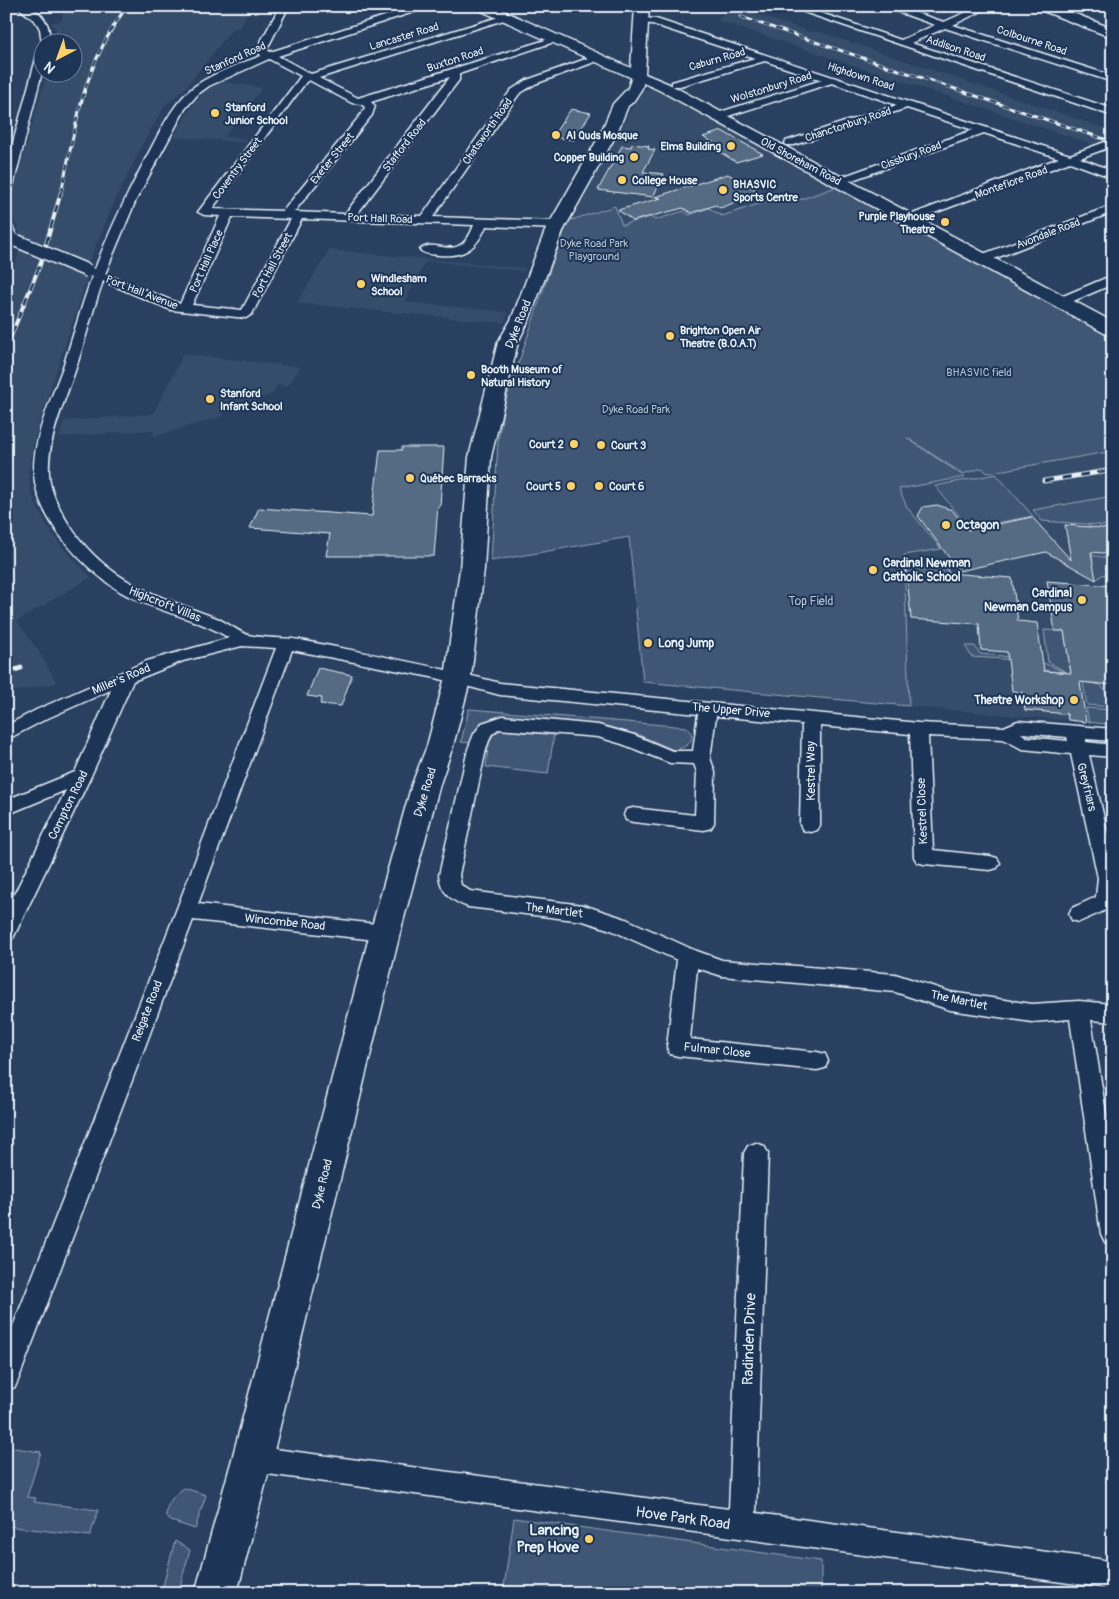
<svg xmlns="http://www.w3.org/2000/svg" width="1119" height="1599" viewBox="0 0 1119 1599" font-family="Pangolin,sans-serif">
	<style>
		.built { fill: #364d6b }
		.green { fill: #415774; stroke: #94a4b6 }
		.building { fill: #556a83; stroke: #e8f1f8 }
		.lines { fill: none; stroke-linecap: round; stroke-linejoin: round }
		.street-casing { stroke: #e8f1f8; stroke-width: 3 }
		.secondary-casing { stroke: #e8f1f8; stroke-width: 3 }
		.primary-casing { stroke: #e8f1f8; stroke-width: 3 }
		.street { fill: #1d3557; fill-rule: evenodd }
		.secondary { fill: #1d3557; fill-rule: evenodd }
		.primary { fill: #1d3557; fill-rule: evenodd }
		.rail-far2-casing { stroke: #e8f1f8; stroke-width: 3 }
		.rail-far1-casing { stroke: #e8f1f8; stroke-width: 4 }
		.rail-casing { stroke: #e8f1f8; stroke-width: 5 }
		.rail-far2 { stroke: #1d3557; stroke-width: 2; stroke-dasharray: 6; stroke-linecap: butt }
		.rail-far1 { stroke: #1d3557; stroke-width: 2.5; stroke-dasharray: 8; stroke-linecap: butt }
		.rail { stroke: #1d3557; stroke-width: 3; stroke-dasharray: 9; stroke-linecap: butt }
		.street-bridge-casing { stroke: #e8f1f8; stroke-width: 15; stroke-linecap: butt }
		.street-bridge { stroke: #1d3557; stroke-width: 12 }
		.poi-dot { fill: #ffd166; stroke: #1d3557; stroke-width: 2 }
		.labels { text-anchor: middle; stroke-width: 4; stroke-linejoin: round; paint-order: stroke }
		.far-street-label { font-size: 11px; fill: #e8f1f8; stroke: #1d3557 }
		.far-poi-label { font-size: 11px; font-weight: bold; fill: #e8f1f8; stroke: #1d3557; text-anchor: start }
		.far-park-label { font-size: 11px; fill: #b6c3d0; stroke: #1d3557 }
		.street-label { font-size: 12px; fill: #e8f1f8; stroke: #1d3557 }
		.poi-label { font-size: 12px; font-weight: bold; fill: #e8f1f8; stroke: #1d3557; text-anchor: start }
		.park-label { font-size: 12px; fill: #b6c3d0; stroke: #1d3557 }
		.near-street-label { font-size: 15px; fill: #e8f1f8; stroke: #1d3557 }
		.near-poi-label { font-size: 15px; font-weight: bold; fill: #e8f1f8; stroke: #1d3557; text-anchor: end }
	</style>
	<rect width="100%" height="100%" fill="#294061"/>
	<filter id="ink" filterUnits="userSpaceOnUse"><feTurbulence type="fractalNoise" baseFrequency=".02" numOctaves="2"/><feDisplacementMap in="SourceGraphic" scale="10" xChannelSelector="R" yChannelSelector="G"/><feConvolveMatrix kernelMatrix="1 2 1 2 8 2 1 2 1" color-interpolation-filters="sRGB"/></filter>
	<g filter="url(#ink)">
		<g class="built">
			<path d="M65,6H251L239,28H233L186,87L165,105L144,141L114,203L88,264L20,234L11,212L14,188L47,73L72,72V42H55L56,30L51,22L61,21Z"/>
			<path d="M740,9L811,32H820L1113,131V137L1092,144L717,20L721,18L724,13Z"/>
			<path d="M221,81L262,88L224,137L247,139L244,142L173,137L196,100L204,92Z"/>
			<path d="M656,89L734,131L836,187L796,201L786,195L722,216L709,208L689,215L683,211L655,220L650,217L622,225L615,204L569,220L642,90Z"/>
			<path d="M20,250L87,278L36,433L28,471L31,492L36,505L47,525L64,550L91,577L17,621L39,652L57,683L6,693V287Z"/>
			<path d="M329,250L525,268L524,271L426,261L405,302L508,312L504,323L297,303Z"/>
			<path d="M181,354L300,367L288,386L278,385L272,394L222,413L224,416L155,436L153,430L59,437L64,421L153,414L181,359Z"/>
			<path d="M964,412L987,473L1113,451V725L643,682L630,537L964,477L910,428Z"/>
		</g>
		<g class="green">
			<path d="M836,187L1113,338V451L987,473L982,468L963,474L907,438L965,477L899,489L907,507L941,549L904,555L909,706L643,682L629,537L491,561L498,441L504,406L551,267L568,221L615,206L622,225L650,217L655,220L684,211L689,215L709,208L722,216L786,195L796,201Z"/>
			<path d="M996,474L1033,516L969,528L935,486Z"/>
			<path d="M1113,496V526L1042,521L1033,510Z"/>
			<path d="M1081,555C1092,556 1103,555 1113,561V573L1102,575L1096,580L1095,575L1085,574Z"/>
			<path d="M1044,630L1064,631L1072,679L1068,673L1048,662Z"/>
			<path d="M965,646H975L980,654L1034,659L1065,672L1022,669L1018,660L972,657Z"/>
			<path d="M1083,682L1101,685L1112,702L1113,707L1087,705Z"/>
			<path d="M1086,708L1113,710V725L1089,722Z"/>
			<path d="M469,709L687,727C699,740 686,748 674,750L639,735L602,726L501,717C485,722 476,727 471,743L461,742Z"/>
			<path d="M502,730L554,735L548,774L486,767C488,754 486,734 502,730Z"/>
			<path d="M8,1447L41,1452L27,1497L36,1498L34,1502L98,1510L90,1536L6,1526Z"/>
			<path d="M184,1488L206,1495L195,1529L171,1521L166,1517C166,1503 173,1496 184,1488Z"/>
			<path d="M514,1518L821,1561V1593H503Z"/>
			<path d="M175,1541L190,1550L178,1593H161Z"/>
		</g>
		<g class="building">
			<path d="M571,109L591,113L574,140L552,137Z"/>
			<path d="M722,131L763,154L736,162L715,149H717L709,144L714,143L703,137Z"/>
			<path d="M632,144L649,146L648,149L655,150L643,172L664,174L653,197L598,190L622,146L631,147Z"/>
			<path d="M728,174L761,193L720,208L716,205L691,213L683,208L633,221L618,210L661,198L655,197Z"/>
			<path d="M402,447H444L440,506H438L434,556H326L330,534L250,528L259,508L372,516L380,450H402Z"/>
			<path d="M937,505L952,510L968,530L1032,517L1071,560L1065,525L1113,529V554L1091,552L1096,580L1046,552L959,571L918,516L923,507Z"/>
			<path d="M906,564L947,567L948,573L1012,578L1018,621L1037,623L1044,671L1071,673L1064,631H1055L1047,581L1113,586V639H1109L1113,659V685L1080,682L1086,722L1068,720L1067,714L1025,710L1022,692L1012,691L1007,652L981,650L979,624L911,619Z"/>
			<path d="M318,668L352,675L341,706L320,704L322,698L307,696Z"/>
		</g>
		<g class="lines">
			<g class="street-casing">
				<g id="street">
					<path d="M17,6C38,6 52,21 49,42L42,44L40,29L36,22Z"/>
					<path d="M280,6H289L267,49L270,52L417,6H432L278,56L311,74L502,16L505,15L510,18L319,78L358,98L552,38H558L560,40L459,74V80L357,214L422,216L511,90L527,80L594,56H600V60L535,84L519,94L433,217L557,221L563,225L557,229L486,226C477,249 463,257 439,255C432,254 425,255 420,250C435,235 459,267 474,225L302,219L252,314L246,318L171,310L103,281C93,309 86,337 77,365C66,399 47,437 49,474C50,492 59,508 68,523C105,581 154,595 214,617C225,621 240,633 248,635C264,639 283,637 300,640C367,653 434,666 500,683L919,723L1004,727L1018,721L1113,729V741L1086,739V742L1113,745V757L1089,755L1113,856V907L1079,922L1072,920L1069,914L1072,908L1096,897L1098,878L1071,754L1022,749L1003,739L928,736L933,850L990,856L997,858L1000,863L997,868L990,870L924,864L917,862L914,857L910,734L820,726V825L817,830L810,832L803,830L800,825L802,724L716,716L710,758L715,772L714,823L711,828L704,830L633,822L626,820L624,815L626,810L633,808L695,815L697,772L694,764L670,763L622,744L598,737L498,729L491,735L486,749L459,875L461,885L470,891L583,905L626,919L694,950L722,960L895,974L950,992L1032,1004L1079,1001L1113,1004V1022L1091,1020L1113,1156V1245L1105,1242L1101,1234L1070,1019L1032,1022L950,1010L895,992L722,976L697,968L690,1039L817,1052L825,1054L828,1061L825,1068L817,1070L678,1056L670,1054L667,1047L677,960L611,930L583,921L468,907C452,901 441,893 439,875L468,749L474,734L482,723L503,716L598,725L634,735L672,751H693L698,714L500,695L436,678L292,650L198,904L385,925L392,927L395,933L392,939L385,941L193,920L19,1378L15,1387L6,1391V1344L176,911L276,648L242,646L183,661L133,681L91,776L16,932L13,938L6,940V911L66,790L6,815V800L75,772L111,690L48,718L6,740V726L36,710L147,661L229,638C196,617 155,612 121,592C84,569 36,519 34,473C33,437 51,400 63,367C73,337 81,307 92,277L82,271L88,267L95,269C109,231 127,195 146,158C159,134 172,103 195,86C215,72 240,64 261,56L257,49ZM269,59L301,76L198,212L204,215L220,216L180,304L105,274L136,200L185,109L198,94L209,86ZM450,77L345,214L294,212L372,115L375,106L371,102ZM309,80L352,103L361,104L365,107L363,112L283,211L212,209L306,82ZM232,217L291,219L242,310L192,305ZM1021,733L1067,737L1068,741L1026,737Z"/>
					<path d="M786,6H800L901,40L935,25L881,6H895L944,22L980,6H992L953,25L1113,76V82L945,28L911,43L1113,109V116Z"/>
					<path d="M642,18L656,19L1070,155L1113,139V146L1080,158L1113,171V178L1070,162L913,221H905L903,219L905,217L1059,158L984,133L844,183H836L834,181L836,179L973,130L907,108L794,145H786L785,143L786,141L897,105L832,83L722,118H714L713,116L714,114L822,80L765,61L680,86H672V82L755,58L652,24L639,23V19Z"/>
					<path d="M42,52V72L12,190L6,193V168L37,55Z"/>
					<path d="M1113,205V212L986,262H978L976,259L978,256Z"/>
					<path d="M6,222H10L16,235L23,241L21,244H13L6,239Z"/>
					<path d="M1113,275V284L1064,305H1056L1054,302L1056,299Z"/>
					<path d="M756,1143L764,1146L768,1153L756,1513L1099,1559L1113,1563V1591L1099,1587L252,1472L243,1468L239,1459L243,1450L252,1446L729,1509L744,1153L748,1146Z"/>
				</g>
			</g>
			<g class="secondary-casing">
				<g id="secondary">
					<path d="M1036,6H1056L1113,29V38L1038,9Z"/>
					<path d="M638,72L643,73L645,76L642,88L633,102L628,106L616,135L563,231L529,320L518,342L491,457L484,569L471,677L453,746L440,784L400,933L272,1459L237,1593H195L232,1459L370,933L412,784L427,746L445,677L460,569L469,457L498,342L511,320L545,231L600,135L613,104L628,88L633,73Z"/>
				</g>
			</g>
			<g class="primary-casing">
				<path id="primary" d="M475,6H493L631,68L635,6H649L645,74L669,84L1113,322V336L1106,334L659,90L477,9Z"/>
			</g>
			<use href="#street" class="street"/>
			<use href="#secondary" class="secondary"/>
			<use href="#primary" class="primary"/>
			<g class="rail-far2-casing">
				<g id="rail-far2">
					<path d="M741,17L1113,142"/>
					<path d="M61,193C77,121 82,68 127,6"/>
				</g>
			</g>
			<g class="rail-far1-casing">
				<path id="rail-far1" d="M6,348L40,265L61,192"/>
			</g>
			<g class="rail-casing">
				<g id="rail">
					<path d="M1044,481L1113,470"/>
					<path d="M6,673L21,668"/>
				</g>
			</g>
			<use href="#rail-far2" class="rail-far2"/>
			<use href="#rail-far1" class="rail-far1"/>
			<use href="#rail" class="rail"/>
			<g class="street-bridge-casing">
				<path id="street-bridge" d="M17,241L88,271"/>
			</g>
			<use href="#street-bridge" class="street-bridge"/>
		</g>
	</g>
	<g class="poi-dot">
		<circle cx="215" cy="113" r="5"/>
		<circle cx="556" cy="135" r="5"/>
		<circle cx="731" cy="146" r="5"/>
		<circle cx="634" cy="157" r="5"/>
		<circle cx="622" cy="180" r="5"/>
		<circle cx="723" cy="190" r="5"/>
		<circle cx="945" cy="222" r="5"/>
		<circle cx="361" cy="284" r="5"/>
		<circle cx="670" cy="336" r="5"/>
		<circle cx="471" cy="375" r="5"/>
		<circle cx="210" cy="399" r="5"/>
		<circle cx="574" cy="444" r="5"/>
		<circle cx="601" cy="445" r="5"/>
		<circle cx="410" cy="478" r="5"/>
		<circle cx="571" cy="486" r="5"/>
		<circle cx="599" cy="486" r="5"/>
		<circle cx="946" cy="525" r="5"/>
		<circle cx="873" cy="570" r="5"/>
		<circle cx="1082" cy="600" r="5"/>
		<circle cx="648" cy="643" r="5"/>
		<circle cx="1074" cy="700" r="5"/>
		<circle cx="589" cy="1539" r="5"/>
	</g>
	<g class="labels">
		<g class="far-street-label">
			<text transform="translate(404 36) rotate(-17)" y="4">Lancaster Road</text>
			<text transform="translate(1032 40) rotate(18)" y="4">Colbourne Road</text>
			<text transform="translate(956 48) rotate(18)" y="4">Addison Road</text>
			<text transform="translate(235 58) rotate(-24)" y="4">Stanford Road</text>
			<text transform="translate(455 59) rotate(-18)" y="4">Buxton Road</text>
			<text transform="translate(717 59) rotate(-16)" y="4">Caburn Road</text>
			<text transform="translate(861 76) rotate(18)" y="4">Highdown Road</text>
			<text transform="translate(771 87) rotate(-17)" y="4">Wolstonbury Road</text>
			<text transform="translate(848 124) rotate(-18)" y="4">Chanctonbury Road</text>
			<text transform="translate(487 131) rotate(-55)" y="4">Chatsworth Road</text>
			<text transform="translate(404 145) rotate(-52)" y="4">Stafford Road</text>
			<text transform="translate(911 155) rotate(-20)" y="4">Cissbury Road</text>
			<text transform="translate(332 158) rotate(-51)" y="4">Exeter Street</text>
			<text transform="translate(801 161) rotate(28)" y="4">Old Shoreham Road</text>
			<text transform="translate(237 168) rotate(-53)" y="4">Coventry Street</text>
			<text transform="translate(1011 182) rotate(-20)" y="4">Montefiore Road</text>
			<text transform="translate(380 218) rotate(2)" y="4">Port Hall Road</text>
			<text transform="translate(1048 233) rotate(-21)" y="4">Avondale Road</text>
			<text transform="translate(206 261) rotate(-66)" y="4">Port Hall Place</text>
			<text transform="translate(272 265) rotate(-62)" y="4">Port Hall Street</text>
			<text transform="translate(142 292) rotate(21)" y="4">Port Hall Avenue</text>
		</g>
		<g class="far-poi-label">
			<text x="225" y="111">Stanford<tspan x="225" dy="13">Junior School</tspan></text>
			<text x="566" y="139">Al Quds Mosque</text>
			<text x="721" y="150" text-anchor="end">Elms Building</text>
			<text x="624" y="161" text-anchor="end">Copper Building</text>
			<text x="632" y="184">College House</text>
			<text x="733" y="188">BHASVIC<tspan x="733" dy="13">Sports Centre</tspan></text>
			<text x="935" y="220" text-anchor="end">Purple Playhouse<tspan x="935" dy="13">Theatre</tspan></text>
			<text x="371" y="282">Windlesham<tspan x="371" dy="13">School</tspan></text>
			<text x="680" y="334">Brighton Open Air<tspan x="680" dy="13">Theatre (B.O.A.T)</tspan></text>
			<text x="481" y="373">Booth Museum of<tspan x="481" dy="13">Natural History</tspan></text>
			<text x="220" y="397">Stanford<tspan x="220" dy="13">Infant School</tspan></text>
			<text x="564" y="448" text-anchor="end">Court 2</text>
			<text x="611" y="449">Court 3</text>
			<text x="420" y="482">Québec Barracks</text>
			<text x="561" y="490" text-anchor="end">Court 5</text>
			<text x="609" y="490">Court 6</text>
		</g>
		<g class="far-park-label">
			<text x="594" y="247">Dyke Road Park<tspan x="594" dy="13">Playground</tspan></text>
			<text x="979" y="376">BHASVIC field</text>
			<text x="636" y="413">Dyke Road Park</text>
		</g>
		<g class="street-label">
			<text transform="translate(518 324) rotate(-68)" y="4">Dyke Road</text>
			<text transform="translate(165 604) rotate(22)" y="4">Highcroft Villas</text>
			<text transform="translate(121 679) rotate(-23)" y="4">Miller's Road</text>
			<text transform="translate(731 710) rotate(5)" y="4">The Upper Drive</text>
			<text transform="translate(811 771) rotate(-90)" y="4">Kestrel Way</text>
			<text transform="translate(1087 787) rotate(76)" y="4">Greyfriars</text>
			<text transform="translate(425 792) rotate(-73)" y="4">Dyke Road</text>
			<text transform="translate(68 805) rotate(-64)" y="4">Compton Road</text>
			<text transform="translate(922 811) rotate(-92)" y="4">Kestrel Close</text>
			<text transform="translate(554 910) rotate(7)" y="4">The Martlet</text>
			<text transform="translate(285 922) rotate(6)" y="4">Wincombe Road</text>
			<text transform="translate(959 1000) rotate(12)" y="4">The Martlet</text>
			<text transform="translate(147 1011) rotate(-69)" y="4">Reigate Road</text>
			<text transform="translate(717 1050) rotate(6)" y="4">Fulmar Close</text>
			<text transform="translate(322 1184) rotate(-76)" y="4">Dyke Road</text>
		</g>
		<g class="poi-label">
			<text x="956" y="529">Octagon</text>
			<text x="883" y="567">Cardinal Newman<tspan x="883" dy="14">Catholic School</tspan></text>
			<text x="1072" y="597" text-anchor="end">Cardinal<tspan x="1072" dy="14">Newman Campus</tspan></text>
			<text x="658" y="647">Long Jump</text>
			<text x="1064" y="704" text-anchor="end">Theatre Workshop</text>
		</g>
		<g class="park-label">
			<text x="811" y="605">Top Field</text>
		</g>
		<g class="near-street-label">
			<text transform="translate(749 1339) rotate(-88)" y="5">Radinden Drive</text>
			<text transform="translate(683 1518) rotate(8)" y="5">Hove Park Road</text>
		</g>
		<g class="near-poi-label">
			<text x="579" y="1535">Lancing<tspan x="579" dy="17">Prep Hove</tspan></text>
		</g>
	</g>
	<rect width="1119" height="1599" fill="none" stroke="#1d3557" stroke-width="25"/>
	<rect x="12" y="12" width="1094" height="1574" fill="none" stroke="#e8f1f8" stroke-width="2" filter="url(#ink)"/>
	<g transform="translate(58 58) rotate(221)"><circle r="24" fill="#1d3557" stroke="#6e8097"/>
	<path d="M0-4L9 19L0 12L-9 19Z" fill="#ffd166"/>
	<text y="-8" font-size="14" font-weight="bold" text-anchor="middle" fill="#e8f1f8">N</text>
	</g>
</svg>
